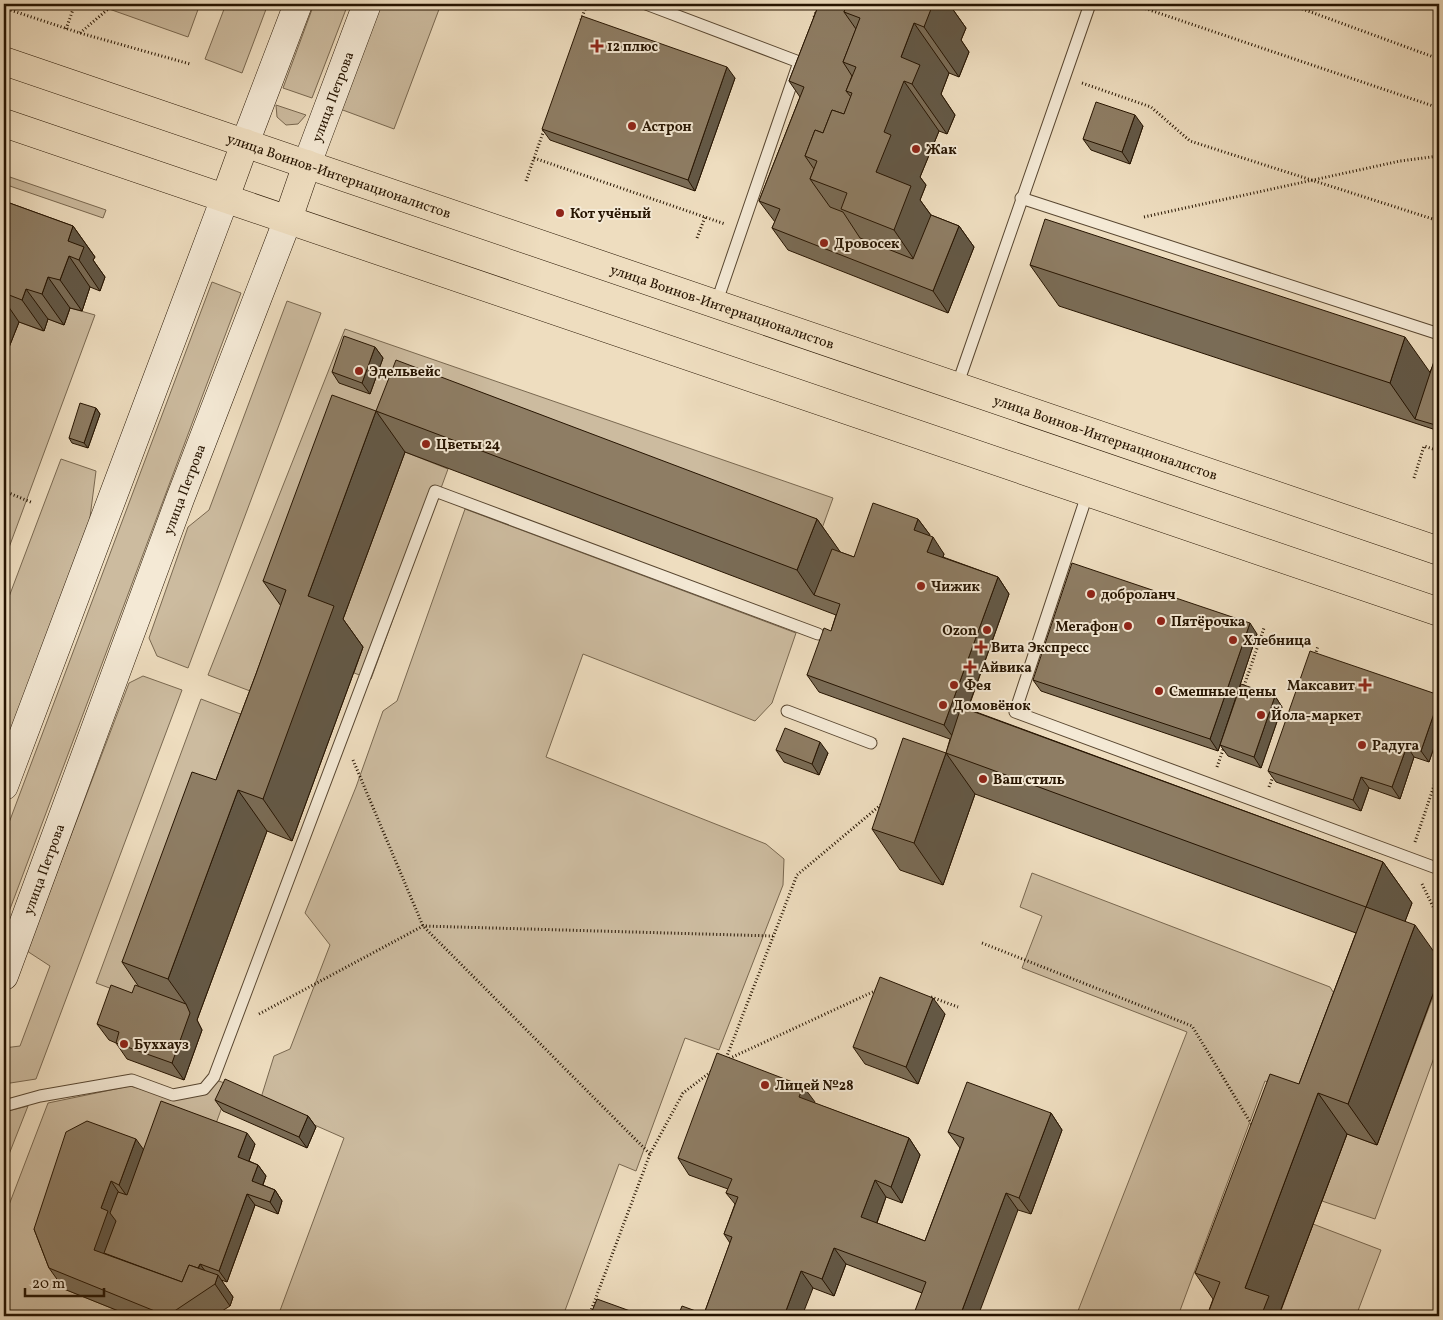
<svg xmlns="http://www.w3.org/2000/svg" width="1443" height="1320" viewBox="0 0 1443 1320" font-family="Vollkorn,serif">
	<style>
		.green { fill: #ccbb9f; stroke: #796850 }
		.lines { fill: none; stroke-linecap: round; stroke-linejoin: round }
		.service-casing { stroke: #584630; stroke-width: 13 }
		.secondary-casing { stroke: #261401; stroke-width: 29 }
		.primary-casing { stroke: #261401; stroke-width: 29 }
		.path { stroke: #261401; stroke-width: 3; stroke-dasharray: 1 2.5; stroke-linecap: butt }
		.service { stroke: #f4e9d5; stroke-width: 11 }
		.secondary { stroke: #f4e9d5; stroke-width: 28 }
		.primary { stroke: #eeddbf; stroke-width: 28 }
		.wall { fill: #7a6c56; stroke: #261401 }
		.shaded-wall { fill: #635846; stroke: #261401 }
		.building { fill: #8e7d64; stroke: #261401 }
		.poi-dot { fill: #8f2418; stroke: #f4e9d5; stroke-width: 2 }
		.labels { text-anchor: middle; stroke-width: 4; stroke-linejoin: round; paint-order: stroke }
		.poi-label { font-size: 14px; font-weight: bold; fill: #261401; stroke: #f4e9d5; text-anchor: start }
		.street-label { font-size: 14px; fill: #261401; stroke: #f4e9d5 }
	</style>
	<rect width="100%" height="100%" fill="#eeddbf"/>
	<filter id="stains"><feTurbulence type="fractalNoise" baseFrequency=".004" numOctaves="4"/><feColorMatrix values="0 0 0 0 .2 0 0 0 0 .09 0 0 0 0 .02 0 0 0 .5 -.17"/></filter>
	<radialGradient id="worn" r=".72"><stop offset=".6" stop-color="#630" stop-opacity="0"/><stop offset="1" stop-color="#630" stop-opacity=".3"/></radialGradient>
	<g class="green">
		<path d="M95,4H200L188,37Z"/>
		<path d="M226,4H268L242,73L205,59Z"/>
		<path d="M314,4H348L312,98L283,88Z"/>
		<path d="M380,4H441L394,129L340,109Z"/>
		<path d="M276,105L306,115L298,124L286,125L277,117Z"/>
		<path d="M4,175L106,210L103,218L4,184Z"/>
		<path d="M212,282L241,293L4,925V836Z"/>
		<path d="M287,301L321,313L188,668L157,656L149,638L188,527L209,510Z"/>
		<path d="M70,308L95,315L4,561V357L19,322L43,331L48,319L64,325Z"/>
		<path d="M345,329L833,498L816,545L405,452L448,469L371,679L354,673L363,647L279,702L208,675Z"/>
		<path d="M61,459L96,471L89,525L4,751V610Z"/>
		<path d="M465,509L796,633L772,703L755,721L583,654L546,757L766,844L784,859L783,885L719,1050L685,1038L636,1171L619,1164L563,1316H278L344,1138L260,1101L274,1056L290,1049L330,945L305,913L356,787L383,711L397,701Z"/>
		<path d="M143,676L182,690L36,1079L4,1084V1048L20,1046L50,966L27,951L129,683Z"/>
		<path d="M201,699L280,729L150,1003L96,983Z"/>
		<path d="M1032,873L1330,987L1343,1008L1310,1096L1265,1081L1178,1316H1076L1187,1032L1022,968L1042,916L1020,907Z"/>
		<path d="M1439,981V1044L1375,1219L1322,1201L1347,1134L1377,1145Z"/>
		<path d="M216,1080L230,1085L214,1129L64,1289L131,1316H4V1218L48,1103L130,1086L175,1099Z"/>
		<path d="M28,1106L4,1167V1112Z"/>
		<path d="M1313,1224L1381,1250L1356,1316H1279Z"/>
	</g>
	<g class="lines">
		<g class="service-casing">
			<g id="service">
				<path d="M646,4L799,62L716,304"/>
				<path d="M1021,198L1439,334"/>
				<path d="M957,386L1090,4"/>
				<path d="M1088,492L1015,712L1439,869"/>
				<path d="M787,711L871,743"/>
				<path d="M4,1106L40,1096L132,1080L173,1095L204,1089L214,1077L435,491L818,634"/>
			</g>
		</g>
		<g class="secondary-casing">
			<g id="secondary">
				<path d="M245,143L298,4"/>
				<path id="s1" d="M307,164L367,4"/>
				<path d="M4,786L225,198"/>
				<path id="s2" d="M4,976L180,499L288,219"/>
			</g>
		</g>
		<g class="primary-casing">
			<g id="primary">
				<path id="s3" d="M4,61L1439,551"/>
				<path d="M4,123L1439,612"/>
				<path d="M225,198L245,143"/>
				<path d="M288,219L307,164"/>
			</g>
		</g>
		<g class="path">
			<path d="M1132,4L1439,108"/>
			<path d="M1289,4L1439,59"/>
			<path d="M4,8L80,33L190,64"/>
			<path d="M814,17L819,4"/>
			<path d="M581,20L587,4"/>
			<path d="M66,29L75,4"/>
			<path d="M80,33L114,4"/>
			<path d="M1082,83L1151,107L1190,141L1439,221"/>
			<path d="M534,158L725,224"/>
			<path d="M526,181L545,127"/>
			<path d="M1144,217L1400,161L1439,156"/>
			<path d="M697,238L705,217"/>
			<path d="M1414,478L1424,446L1439,451"/>
			<path d="M4,491L33,503"/>
			<path d="M1315,655L1318,646"/>
			<path d="M1243,689L1264,628"/>
			<path d="M353,760L423,926L650,1154"/>
			<path d="M1217,767L1224,747"/>
			<path d="M1269,787L1274,774"/>
			<path d="M1415,842L1439,771"/>
			<path d="M1422,884L1439,919"/>
			<path d="M982,943L1192,1026L1252,1125"/>
			<path d="M931,997L958,1007"/>
			<path d="M259,1014L423,926L773,936"/>
			<path d="M726,1060L877,990"/>
			<path d="M725,1061L797,875L883,803"/>
			<path d="M589,1316L650,1154L683,1093L712,1071"/>
		</g>
		<use href="#service" class="service"/>
		<use href="#secondary" class="secondary"/>
		<use href="#primary" class="primary"/>
	</g>
	<g class="wall">
		<path d="M819,4H949L966,28L961,40L969,52L959,77L949,73L941,94L955,115L947,134L939,131L920,177L926,185L920,200L931,215L959,226L974,247L948,313L788,250L772,228L775,222L759,201L800,97L789,81Z"/>
		<path d="M735,78L695,191L550,140L542,129Z"/>
		<path d="M1143,126L1130,164L1091,150L1083,139Z"/>
		<path d="M4,201L73,226L95,257L93,260L105,277L100,291L90,287L82,311L70,308L64,325L48,319L44,331L19,322L4,360Z"/>
		<path d="M1030,265L1430,372L1439,352V431L1059,306Z"/>
		<path d="M375,347L383,358L370,394L339,383L332,372Z"/>
		<path d="M96,408L100,414L88,448L72,443L69,438Z"/>
		<path d="M376,411L817,519L840,552L854,557L918,519L930,535L929,536L944,554L943,557L998,577L1009,594L968,709L1383,862L1412,903L1405,921L1439,959V978L1377,1145L1347,1134L1280,1312L1283,1316H1207L1213,1299L1195,1273L1299,1084L1356,933L975,794L943,885L900,870L872,829L946,753L950,739L819,692L807,675L831,631L836,615L405,452L343,619L363,647L292,841L267,831L197,1020L202,1030L184,1080L127,1059L116,1043L109,1040L97,1024L139,987L122,962L216,780L256,674L281,606L263,581Z"/>
		<path d="M1257,634L1218,751L1041,691L1033,680Z"/>
		<path d="M1439,695V733L1429,762L1414,757L1400,799L1369,788L1361,811L1276,782L1268,771Z"/>
		<path d="M1275,696L1282,707L1261,768L1228,756L1220,745Z"/>
		<path d="M776,750L828,753L819,775L784,762Z"/>
		<path d="M945,1014L918,1084L865,1064L853,1047Z"/>
		<path d="M803,1086L814,1103L909,1138L920,1155L902,1203L886,1197L877,1223L925,1241L960,1148L948,1132L1051,1113L1062,1130L1031,1214L1018,1210L922,1293L846,1264L834,1296L813,1288L704,1314L730,1243L724,1234L735,1204L726,1193L728,1189L689,1175L678,1158Z"/>
		<path d="M215,1100L308,1116L316,1127L307,1148L223,1111Z"/>
		<path d="M255,1144L249,1161L258,1165L266,1176L263,1185L275,1190L282,1201L278,1214L255,1205L227,1282L221,1280L233,1297L230,1306L214,1316H131L64,1289L49,1268L34,1229L144,1149Z"/>
	</g>
	<g class="shaded-wall">
		<path d="M928,4H949L966,28L961,40L969,52L959,77L924,27Z"/>
		<path d="M914,23L949,73L941,94L955,115L947,134L912,84L901,57Z"/>
		<path d="M880,47L939,131L920,177L926,185L920,200L946,236L928,280L894,230L876,172L879,164Z"/>
		<path d="M727,67L735,78L695,191L688,180Z"/>
		<path d="M1135,115L1143,126L1130,164L1122,152Z"/>
		<path d="M73,226L95,257L93,260L105,277L100,291L79,260L68,241Z"/>
		<path d="M959,226L974,247L948,313L933,291Z"/>
		<path d="M69,256L90,287L82,311L60,280Z"/>
		<path d="M48,277L70,308L64,325L42,294Z"/>
		<path d="M26,289L48,319L44,331L22,300Z"/>
		<path d="M4,300L19,322L4,360Z"/>
		<path d="M1405,337L1434,378L1415,419L1390,383Z"/>
		<path d="M375,347L383,358L370,394L362,383Z"/>
		<path d="M96,408L100,414L88,448L84,443Z"/>
		<path d="M376,411L405,452L343,619L363,647L292,841L263,799L308,596Z"/>
		<path d="M817,519L846,560L814,595L797,570Z"/>
		<path d="M918,519L930,535L926,547L914,530Z"/>
		<path d="M933,537L944,554L939,568L927,552Z"/>
		<path d="M998,577L1009,594L956,741L944,725Z"/>
		<path d="M1250,623L1257,634L1218,751L1210,739Z"/>
		<path d="M1275,696L1282,707L1261,768L1254,757Z"/>
		<path d="M1439,699V733L1429,762L1421,751Z"/>
		<path d="M820,742L828,753L819,775L812,764Z"/>
		<path d="M1407,746L1414,757L1400,799L1392,787Z"/>
		<path d="M946,753L975,794L943,885L914,843Z"/>
		<path d="M1361,777L1369,788L1361,811L1353,800Z"/>
		<path d="M238,790L267,831L197,1020L202,1030L184,1080L172,1063L186,1004L168,979Z"/>
		<path d="M1383,862L1412,903L1395,948L1366,907Z"/>
		<path d="M1415,925L1439,959V978L1377,1145L1348,1104Z"/>
		<path d="M933,998L945,1014L918,1084L906,1067Z"/>
		<path d="M803,1086L815,1102L810,1114L799,1097Z"/>
		<path d="M1318,1093L1347,1134L1280,1312L1283,1316H1261L1245,1288Z"/>
		<path d="M1051,1113L1062,1130L1031,1214L1019,1198Z"/>
		<path d="M308,1116L316,1127L307,1148L299,1137Z"/>
		<path d="M247,1133L255,1144L246,1169L238,1157Z"/>
		<path d="M909,1138L920,1155L902,1203L891,1187Z"/>
		<path d="M136,1139L151,1160L134,1206L119,1185Z"/>
		<path d="M258,1165L266,1176L260,1192L252,1181Z"/>
		<path d="M875,1180L886,1197L873,1233L861,1217Z"/>
		<path d="M111,1181L126,1203L112,1264L94,1250L101,1208Z"/>
		<path d="M275,1190L282,1201L278,1214L270,1202Z"/>
		<path d="M1006,1193L1018,1210L978,1316H960Z"/>
		<path d="M247,1194L255,1205L227,1282L219,1271Z"/>
		<path d="M834,1248L846,1264L834,1296L822,1279Z"/>
		<path d="M200,1264L208,1275L190,1292Z"/>
		<path d="M801,1271L813,1288L802,1316H784Z"/>
		<path d="M218,1275L233,1297L230,1306L215,1284Z"/>
	</g>
	<g class="building">
		<path d="M819,4H847L844,12L856,29L843,62L852,76L846,91L851,97L844,114L832,110L823,133L815,130L805,156L814,169L810,179L830,207L843,212L860,238L913,259L931,215L959,226L933,291L772,228L780,209L759,201L804,87L789,81Z"/>
		<path d="M847,4H933L924,27L914,23L901,57L920,65L912,84L904,81L884,132L891,135L876,172L911,186L894,230L841,209L847,193L810,179L817,161L805,156L815,130L823,133L832,110L844,114L852,93L846,91L856,67L843,62L860,18L844,12Z"/>
		<path d="M582,16L727,67L688,180L542,129Z"/>
		<path d="M1096,102L1135,115L1122,152L1083,139Z"/>
		<path d="M4,201L73,226L68,241L84,247L79,260L69,256L60,280L48,277L42,294L26,289L22,300L4,293Z"/>
		<path d="M1045,219L1405,337L1390,383L1030,265Z"/>
		<path d="M344,336L375,347L362,383L332,372Z"/>
		<path d="M1437,352H1439V426L1415,419Z"/>
		<path d="M396,360L817,519L797,570L376,411Z"/>
		<path d="M332,395L376,411L308,596L334,606L263,799L238,790L168,979L122,962L192,772L216,780L256,674L286,590L263,581Z"/>
		<path d="M80,403L96,408L84,443L69,438Z"/>
		<path d="M873,503L918,519L914,530L933,537L927,552L998,577L944,725L807,675L824,628L831,631L840,604L814,595L832,549L854,557Z"/>
		<path d="M1072,563L1250,623L1210,739L1033,680Z"/>
		<path d="M1310,651L1439,695V699L1421,751L1407,746L1392,787L1361,777L1353,800L1268,771Z"/>
		<path d="M1241,684L1275,696L1254,757L1220,745Z"/>
		<path d="M961,707L1383,862L1366,907L946,753Z"/>
		<path d="M785,728L820,742L812,764L776,750Z"/>
		<path d="M903,738L946,753L914,843L872,829Z"/>
		<path d="M1439,791V799L1436,794Z"/>
		<path d="M1439,812V825L1434,818Z"/>
		<path d="M1366,907L1415,925L1348,1104L1318,1093L1245,1288L1269,1296L1261,1316H1207L1220,1282L1195,1273L1270,1074L1299,1084Z"/>
		<path d="M880,977L933,998L906,1067L853,1047Z"/>
		<path d="M111,985L132,993L135,985L186,1004L190,1013L172,1063L116,1043L119,1032L97,1024Z"/>
		<path d="M717,1053L803,1086L799,1097L909,1138L891,1187L875,1180L861,1217L925,1241L964,1138L948,1132L967,1082L1051,1113L1019,1198L1006,1193L960,1316H913L926,1282L834,1248L822,1279L801,1271L784,1316H678L682,1306L704,1314L732,1237L724,1234L738,1197L726,1193L732,1179L678,1158Z"/>
		<path d="M225,1079L308,1116L299,1137L215,1100Z"/>
		<path d="M161,1101L247,1133L238,1157L258,1165L252,1181L275,1190L270,1202L247,1194L219,1271L200,1264L198,1268L189,1265L182,1282L104,1253L116,1221L110,1213L118,1192L127,1195Z"/>
		<path d="M87,1121L136,1139L119,1185L111,1181L101,1208L108,1211L94,1250L182,1282L189,1265L218,1275L215,1284L167,1316L49,1268L34,1229L66,1132Z"/>
		<path d="M597,1299L644,1316H590Z"/>
	</g>
	<g class="poi-dot">
		<path d="M594.5 38.5h5v5h5v5h-5v5h-5v-5h-5v-5h5z"/>
		<circle cx="632" cy="126" r="5"/>
		<circle cx="916" cy="149" r="5"/>
		<circle cx="560" cy="213" r="5"/>
		<circle cx="824" cy="243" r="5"/>
		<circle cx="359" cy="371" r="5"/>
		<circle cx="426" cy="444" r="5"/>
		<circle cx="921" cy="586" r="5"/>
		<circle cx="1091" cy="594" r="5"/>
		<circle cx="1161" cy="621" r="5"/>
		<circle cx="1128" cy="626" r="5"/>
		<circle cx="987" cy="630" r="5"/>
		<circle cx="1233" cy="640" r="5"/>
		<path d="M978.5 639.5h5v5h5v5h-5v5h-5v-5h-5v-5h5z"/>
		<path d="M967.5 659.5h5v5h5v5h-5v5h-5v-5h-5v-5h5z"/>
		<circle cx="954" cy="685" r="5"/>
		<path d="M1362.5 677.5h5v5h5v5h-5v5h-5v-5h-5v-5h5z"/>
		<circle cx="1159" cy="691" r="5"/>
		<circle cx="943" cy="705" r="5"/>
		<circle cx="1261" cy="715" r="5"/>
		<circle cx="1362" cy="745" r="5"/>
		<circle cx="983" cy="779" r="5"/>
		<circle cx="124" cy="1044" r="5"/>
		<circle cx="765" cy="1085" r="5"/>
	</g>
	<g class="labels">
		<g class="poi-label">
			<text x="607" y="51">12 плюс</text>
			<text x="642" y="131">Астрон</text>
			<text x="926" y="154">Жак</text>
			<text x="570" y="218">Кот учёный</text>
			<text x="834" y="248">Дровосек</text>
			<text x="369" y="376">Эдельвейс</text>
			<text x="436" y="449">Цветы 24</text>
			<text x="931" y="591">Чижик</text>
			<text x="1101" y="599">доброланч</text>
			<text x="1171" y="626">Пятёрочка</text>
			<text x="1118" y="631" text-anchor="end">Мегафон</text>
			<text x="977" y="635" text-anchor="end">Ozon</text>
			<text x="1243" y="645">Хлебница</text>
			<text x="991" y="652">Вита Экспресс</text>
			<text x="980" y="672">Айвика</text>
			<text x="964" y="690">Фея</text>
			<text x="1355" y="690" text-anchor="end">Максавит</text>
			<text x="1169" y="696">Смешные цены</text>
			<text x="953" y="710">Домовёнок</text>
			<text x="1271" y="720">Йола-маркет</text>
			<text x="1372" y="750">Радуга</text>
			<text x="993" y="784">Ваш стиль</text>
			<text x="134" y="1049">Буххауз</text>
			<text x="775" y="1090">Лицей №28</text>
		</g>
		<g class="street-label">
			<text dy="5" stroke="none"><textPath href="#s1" startOffset="72">улица Петрова</textPath></text>
			<text dy="5" stroke="none"><textPath href="#s3" startOffset="354">улица Воинов-Интернационалистов</textPath></text>
			<text dy="5" stroke="none"><textPath href="#s3" startOffset="759">улица Воинов-Интернационалистов</textPath></text>
			<text dy="5" stroke="none"><textPath href="#s3" startOffset="1164">улица Воинов-Интернационалистов</textPath></text>
			<text dy="5" stroke="none"><textPath href="#s2" startOffset="519">улица Петрова</textPath></text>
			<text dy="5" stroke="none"><textPath href="#s2" startOffset="114">улица Петрова</textPath></text>
		</g>
	</g>
	<rect width="1443" height="1320" fill="none" stroke="#eeddbf" stroke-width="20"/>
	<rect x="5" y="5" width="1433" height="1310" fill="none" stroke="#261401" stroke-width="2.5"/>
	<rect x="10" y="10" width="1423" height="1300" fill="none" stroke="#261401"/>
	<path d="M25 1288v8h79v-8" fill="none" stroke="#261401" stroke-width="2.5"/>
	<text x="32" y="1288" font-size="15" fill="#261401" stroke="#f4e9d5" stroke-width="4" paint-order="stroke">20 m</text>
	<rect width="100%" height="100%" filter="url(#stains)"/>
	<rect width="100%" height="100%" fill="url(#worn)"/>
</svg>
